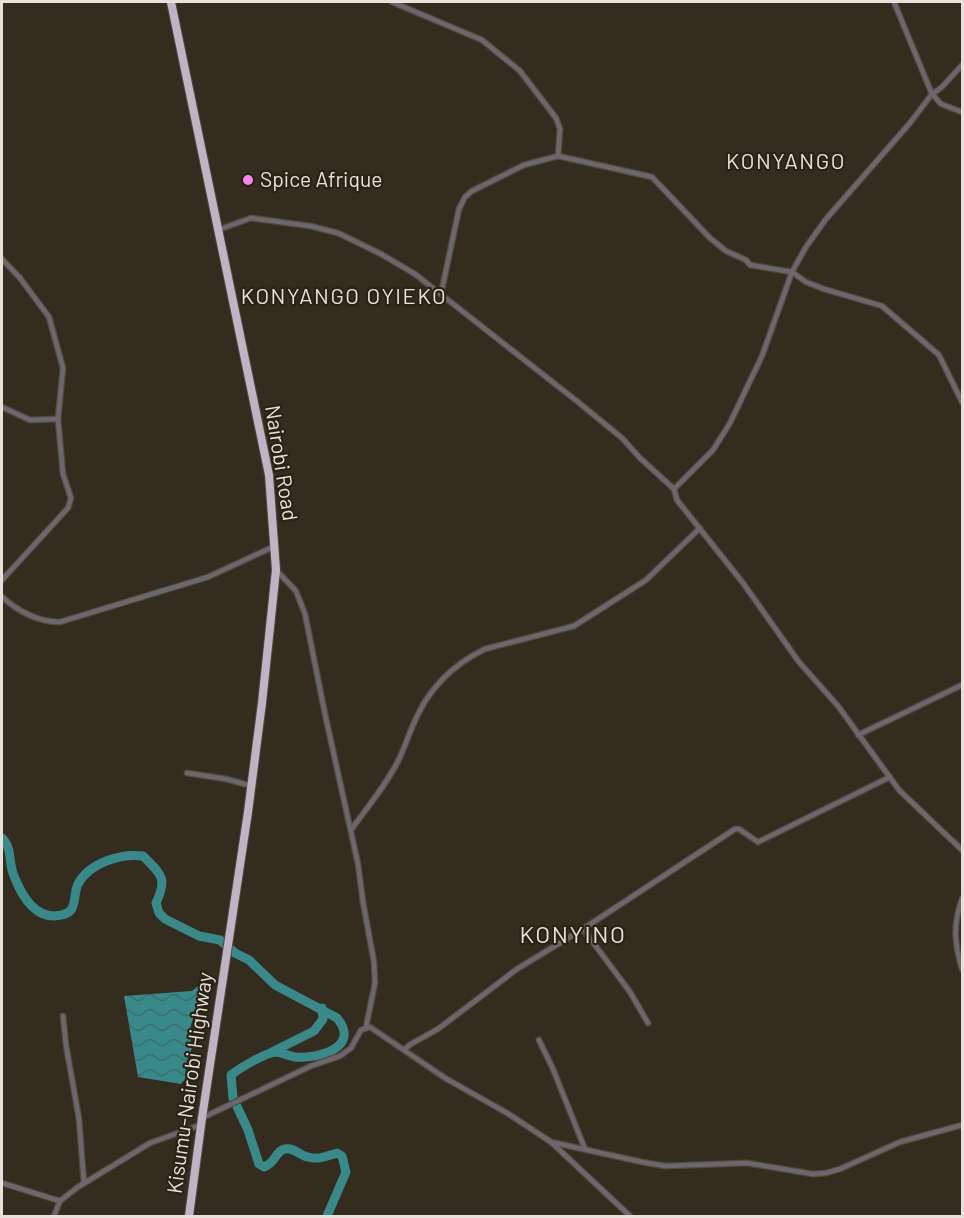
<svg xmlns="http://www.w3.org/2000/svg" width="964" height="1218" viewBox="0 0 964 1218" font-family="Barlow,sans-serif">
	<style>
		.water { fill: url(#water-waves) }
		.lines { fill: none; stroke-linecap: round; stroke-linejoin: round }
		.river { stroke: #39898a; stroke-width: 9 }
		.street-casing { stroke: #514a3d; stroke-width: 7 }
		.highway-casing { stroke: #514a3d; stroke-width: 10 }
		.street { stroke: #6b676d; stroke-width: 4.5 }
		.highway { stroke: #bfb4c5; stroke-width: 8 }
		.poi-dot { fill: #f688ed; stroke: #2a2315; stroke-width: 2 }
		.labels { text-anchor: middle; stroke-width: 4.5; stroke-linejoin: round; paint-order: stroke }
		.poi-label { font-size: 21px; fill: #e7e2d9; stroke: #2a2315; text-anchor: start }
		.street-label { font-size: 21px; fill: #e7e2d9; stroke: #2a2315 }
		.neighbourhood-label { font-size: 22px; letter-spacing: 1.5px; fill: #e7e2d9; stroke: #2a2315 }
		.quarter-label { font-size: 24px; letter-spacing: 1.5px; fill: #e7e2d9; stroke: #2a2315 }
	</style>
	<defs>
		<pattern id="water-waves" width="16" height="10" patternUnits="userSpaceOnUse" patternTransform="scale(1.5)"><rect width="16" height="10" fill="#39898a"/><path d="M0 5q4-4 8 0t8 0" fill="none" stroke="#3e6d6d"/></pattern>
	</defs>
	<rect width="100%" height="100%" fill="#342d1f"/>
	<path class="water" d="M203,982L209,986L197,1005L189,1032L192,1048L186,1064L185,1079L181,1084L138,1077L124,996L192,991Z"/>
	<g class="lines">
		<g class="river">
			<path d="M2,838C13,849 8,863 14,876C21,894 33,916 54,916C60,915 66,916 71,910C76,903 74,892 78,884C89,863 121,853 143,856C161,874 168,878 156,903L159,913L165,919L199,936L220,940L235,953L249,960L275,985L337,1018C361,1047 319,1059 295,1057C289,1056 283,1053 277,1052C266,1052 240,1068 231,1075L233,1098L248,1130L259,1164L264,1167C276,1163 275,1151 285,1149C294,1147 300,1156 308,1157C319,1160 327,1156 337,1153L342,1156L346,1172L327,1216"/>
			<path d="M272,1052L314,1031L323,1019L322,1008"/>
		</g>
		<g class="street-casing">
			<g id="street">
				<path d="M392,2L482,40L520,71L556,118L560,129L558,156"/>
				<path d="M894,2L932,94L941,104L962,112"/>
				<path d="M218,230L251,218L310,226L338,233L381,254L415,274L578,402L622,438L640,458L674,489L713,450L730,423L762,356L792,272L806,247L826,219L910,123L932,94L942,87L962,65"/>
				<path d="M2,259L20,278L49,317L63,368L58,419L63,474L71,498L68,508L2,580"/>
				<path d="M441,294L459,209L465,197L472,191L524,165L558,156L652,177L710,238L726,251L746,260L750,265L792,272L806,282L824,289L882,306L939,355L962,402"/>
				<path d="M2,407L30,420L58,419"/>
				<path d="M674,489L677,500L743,583L799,662L838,706L899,790L962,850"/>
				<path d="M276,570L296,591L305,614L325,714L358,864L363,902L374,962L375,983L366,1027"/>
				<path d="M2,597C18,611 38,622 60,622L208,577L275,546"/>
				<path d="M858,735L962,685"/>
				<path d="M187,773L226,779L252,786"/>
				<path d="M351,830C366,809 390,780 400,757C405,746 409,734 414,723C428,689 452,665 485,649L574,626L646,580L700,528"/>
				<path d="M962,899C953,925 954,942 962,969"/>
				<path d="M583,929L630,992L648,1023"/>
				<path d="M63,1016L66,1045L79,1119L84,1183"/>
				<path d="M539,1040L553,1069L585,1149"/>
				<path d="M405,1049L411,1044L438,1029L517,969L583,929L735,829H739L758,842L890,777"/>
				<path d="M202,1118L311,1066L340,1056L351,1048L361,1030L370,1027L445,1078L507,1113L551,1142L642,1162L665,1166L747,1163L813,1174L826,1173L840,1169L900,1142L962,1125"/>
				<path d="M551,1142L630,1216"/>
				<path d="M2,1183L60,1201"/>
				<path d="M54,1216L60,1201L78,1187L150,1143L200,1125"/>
			</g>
		</g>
		<g class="highway-casing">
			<path id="highway" d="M171,2L269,475L276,570L262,703L248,812L202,1118L189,1216"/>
		</g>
		<use href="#street" class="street"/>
		<use href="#highway" class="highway"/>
	</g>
	<circle class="poi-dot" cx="248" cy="180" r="6"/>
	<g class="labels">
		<g class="poi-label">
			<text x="260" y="187">Spice Afrique</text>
		</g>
		<g class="street-label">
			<text transform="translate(281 463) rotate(81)" y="7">Nairobi Road</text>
			<text transform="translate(190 1083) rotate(-82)" y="7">Kisumu-Nairobi Highway</text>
		</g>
		<g class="neighbourhood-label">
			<text x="786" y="169">KONYANGO</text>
			<text x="344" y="304">KONYANGO OYIEKO</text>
		</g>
		<g class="quarter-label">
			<text x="573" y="943">KONYINO</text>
		</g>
	</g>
	<rect width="964" height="1218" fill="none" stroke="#e7e2d9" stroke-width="6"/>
</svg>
